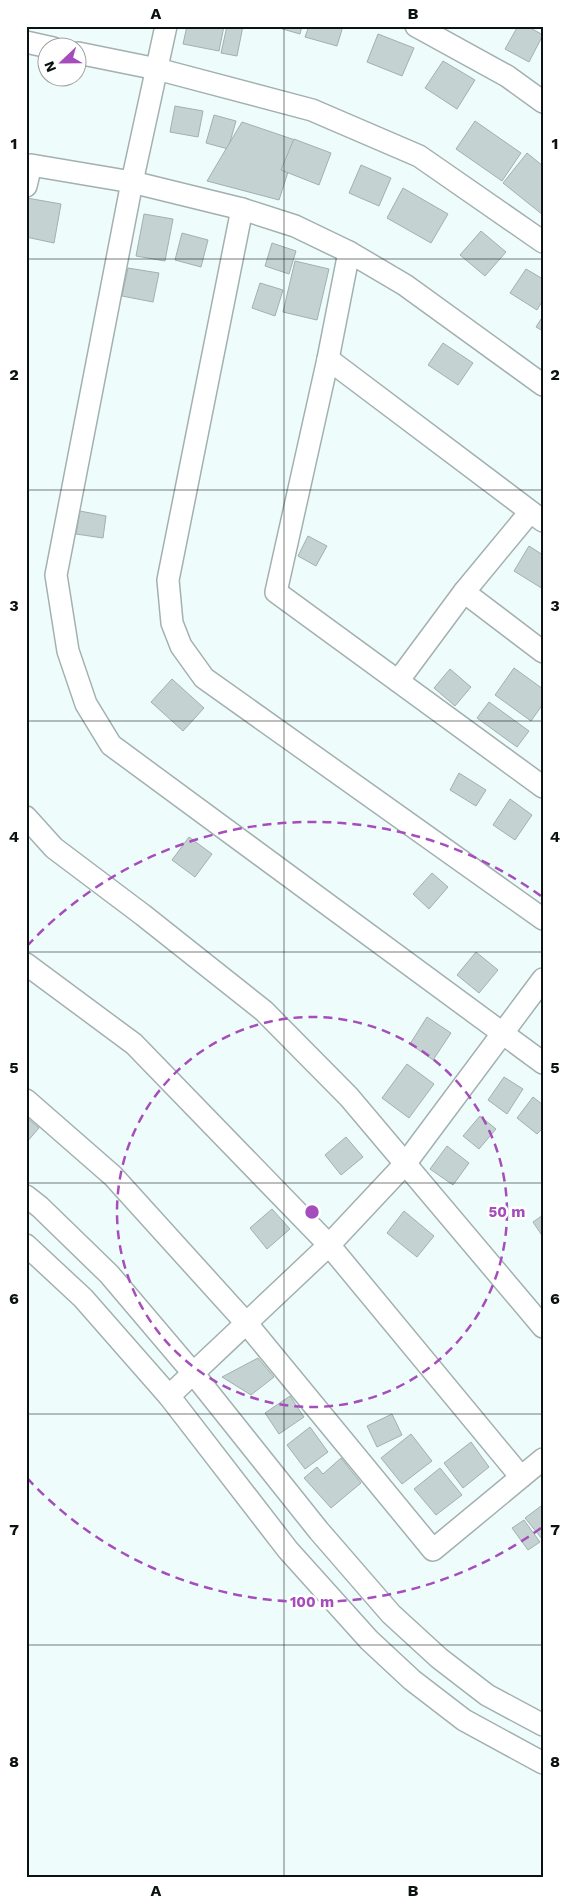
<svg xmlns="http://www.w3.org/2000/svg" width="569" height="1904" viewBox="0 0 569 1904" font-family="'Work Sans',sans-serif">
	<style>
		.building { fill: #c5d2d2; stroke: #a4b0b0 }
		.lines { fill: none; stroke-linecap: round; stroke-linejoin: round }
		.street-casing { stroke: #a3b0b0; stroke-width: 24 }
		.street { stroke: #fff; stroke-width: 21 }
		.grid { fill: none; stroke: #0c1111; stroke-width: 1; stroke-opacity: 0.55 }
		.ring { fill: none; stroke: #a54ebb; stroke-width: 2.5; stroke-dasharray: 9 6 }
		.centre { fill: #a54ebb; stroke: #fff; stroke-width: 2.5 }
		.ring-label { font-size: 15px; text-anchor: middle; font-weight: bold; fill: #a54ebb; stroke: #fff; stroke-width: 5; stroke-linejoin: round; paint-order: stroke }
		.neatline { fill: none; stroke: #0c1111; stroke-width: 2 }
		.grid-label { font-size: 16px; text-anchor: middle; font-weight: bold; fill: #0c1111 }
	</style>
	<rect width="100%" height="100%" fill="#effcfc"/>
	<g class="building">
		<path d="M187,26H224L219,51L183,44Z"/>
		<path d="M227,26H243L237,56L221,53Z"/>
		<path d="M272,26H302L300,34Z"/>
		<path d="M309,26H343L337,46L305,37Z"/>
		<path d="M518,26H527L543,35L529,62L505,49Z"/>
		<path d="M378,34L414,48L402,76L367,62Z"/>
		<path d="M443,61L475,80L457,109L425,88Z"/>
		<path d="M175,106L203,111L198,137L170,132Z"/>
		<path d="M214,115L236,121L228,149L206,143Z"/>
		<path d="M475,121L521,153L502,181L456,149Z"/>
		<path d="M242,122L298,141L279,200L207,181Z"/>
		<path d="M294,139L331,153L319,185L281,170Z"/>
		<path d="M527,153L543,166V215L503,183Z"/>
		<path d="M361,165L391,178L379,206L349,193Z"/>
		<path d="M403,188L448,214L431,243L387,218Z"/>
		<path d="M27,198L61,204L54,243L26,237Z"/>
		<path d="M144,214L173,219L165,261L136,256Z"/>
		<path d="M481,231L506,252L485,276L460,255Z"/>
		<path d="M182,233L208,240L201,267L175,260Z"/>
		<path d="M272,243L296,251L289,274L265,266Z"/>
		<path d="M295,261L329,269L317,320L283,312Z"/>
		<path d="M128,268L159,273L153,302L122,296Z"/>
		<path d="M526,269L543,279V300L537,310L510,293Z"/>
		<path d="M260,283L283,290L275,316L252,308Z"/>
		<path d="M543,316V331L536,327Z"/>
		<path d="M443,343L473,363L458,385L428,365Z"/>
		<path d="M80,511L106,516L103,538L76,534Z"/>
		<path d="M308,536L327,546L316,566L298,556Z"/>
		<path d="M529,546L543,555V589L514,571Z"/>
		<path d="M514,668L543,689V704L531,721L495,695Z"/>
		<path d="M450,669L471,687L455,706L434,688Z"/>
		<path d="M172,679L204,708L183,731L151,702Z"/>
		<path d="M489,702L529,731L517,747L477,718Z"/>
		<path d="M459,773L486,790L476,806L450,790Z"/>
		<path d="M510,799L532,815L515,840L493,825Z"/>
		<path d="M189,837L212,854L195,877L172,860Z"/>
		<path d="M432,873L448,887L429,909L413,894Z"/>
		<path d="M476,952L498,970L479,993L457,975Z"/>
		<path d="M427,1017L451,1033L433,1060L410,1044Z"/>
		<path d="M407,1064L434,1084L409,1118L382,1098Z"/>
		<path d="M504,1077L523,1089L507,1114L488,1100Z"/>
		<path d="M533,1097L543,1105V1128L537,1134L517,1118Z"/>
		<path d="M480,1116L496,1129L479,1149L463,1136Z"/>
		<path d="M26,1117L39,1128L26,1143Z"/>
		<path d="M346,1137L363,1157L341,1175L325,1155Z"/>
		<path d="M447,1146L469,1163L453,1185L430,1169Z"/>
		<path d="M272,1209L290,1229L267,1249L250,1228Z"/>
		<path d="M404,1211L434,1236L417,1257L387,1233Z"/>
		<path d="M543,1215V1237L533,1222Z"/>
		<path d="M258,1358L274,1377L251,1395L222,1377Z"/>
		<path d="M290,1396L304,1417L279,1434L265,1413Z"/>
		<path d="M392,1414L402,1435L377,1447L367,1426Z"/>
		<path d="M310,1427L328,1452L305,1469L287,1445Z"/>
		<path d="M411,1434L432,1461L402,1484L381,1458Z"/>
		<path d="M471,1442L489,1467L463,1488L444,1463Z"/>
		<path d="M341,1458L361,1483L331,1508L304,1478L317,1467L323,1474Z"/>
		<path d="M440,1468L462,1495L436,1515L414,1489Z"/>
		<path d="M541,1506L543,1508L542,1539L525,1518Z"/>
		<path d="M524,1520L540,1542L528,1550L512,1528Z"/>
	</g>
	<g class="lines">
		<g class="street-casing">
			<g id="street">
				<path d="M166,26L132,182L56,575L68,651L86,704L111,745L543,1063"/>
				<path d="M416,26L507,76L543,102"/>
				<path d="M26,42L53,48"/>
				<path d="M78,53L157,69L312,110L419,156L543,242"/>
				<path d="M26,186L31,165L132,182L242,209L295,226L349,252L405,285L543,385"/>
				<path d="M242,209L168,580L172,623L181,646L204,678L543,919"/>
				<path d="M349,252L328,359L276,592L543,787"/>
				<path d="M328,359L543,521"/>
				<path d="M464,592L543,652"/>
				<path d="M398,681L464,592L530,512"/>
				<path d="M26,817L54,848L143,915L264,1011L349,1097L543,1327"/>
				<path d="M26,964L134,1044L329,1245L521,1477"/>
				<path d="M26,1100L113,1176L247,1324L433,1550L543,1459"/>
				<path d="M26,1196L40,1207L109,1274L193,1373L319,1531L391,1614L439,1658L487,1695L543,1725"/>
				<path d="M26,1245L83,1298L169,1396L288,1550L369,1640L412,1680L464,1720L543,1763"/>
				<path d="M169,1396L329,1245L405,1164L543,979"/>
			</g>
		</g>
		<use href="#street" class="street"/>
	</g>
	<path class="grid" d="M284,26V1878M26,259H543M26,490H543M26,721H543M26,952H543M26,1183H543M26,1414H543M26,1645H543"/>
	<g class="ring">
		<circle cx="312" cy="1212" r="195"/>
		<path d="M541 1528A390 390 0 0 1 27 1478M27 946A390 390 0 0 1 541 896"/>
	</g>
	<circle cx="312" cy="1212" r="8" class="centre"/>
	<g class="ring-label">
		<text x="507" y="1217">50 m</text>
		<text x="312" y="1607">100 m</text>
	</g>
	<rect width="569" height="1904" fill="none" stroke="#ffffff" stroke-width="55"/>
	<g transform="translate(62 62) rotate(248)"><circle r="24" fill="#ffffff" stroke="#9ea0a0"/>
	<path d="M0-4L9 19L0 12L-9 19Z" fill="#a54ebb"/>
	<text y="-8" font-size="14" font-weight="bold" text-anchor="middle" fill="#0c1111">N</text>
	</g>
	<rect x="28" y="28" width="514" height="1848" class="neatline"/>
	<g class="grid-label">
		<text x="156" y="19">A</text>
		<text x="413" y="19">B</text>
		<text x="14" y="149">1</text>
		<text x="555" y="149">1</text>
		<text x="14" y="380">2</text>
		<text x="555" y="380">2</text>
		<text x="14" y="611">3</text>
		<text x="555" y="611">3</text>
		<text x="14" y="842">4</text>
		<text x="555" y="842">4</text>
		<text x="14" y="1073">5</text>
		<text x="555" y="1073">5</text>
		<text x="14" y="1304">6</text>
		<text x="555" y="1304">6</text>
		<text x="14" y="1535">7</text>
		<text x="555" y="1535">7</text>
		<text x="14" y="1767">8</text>
		<text x="555" y="1767">8</text>
		<text x="156" y="1896">A</text>
		<text x="413" y="1896">B</text>
	</g>
</svg>
